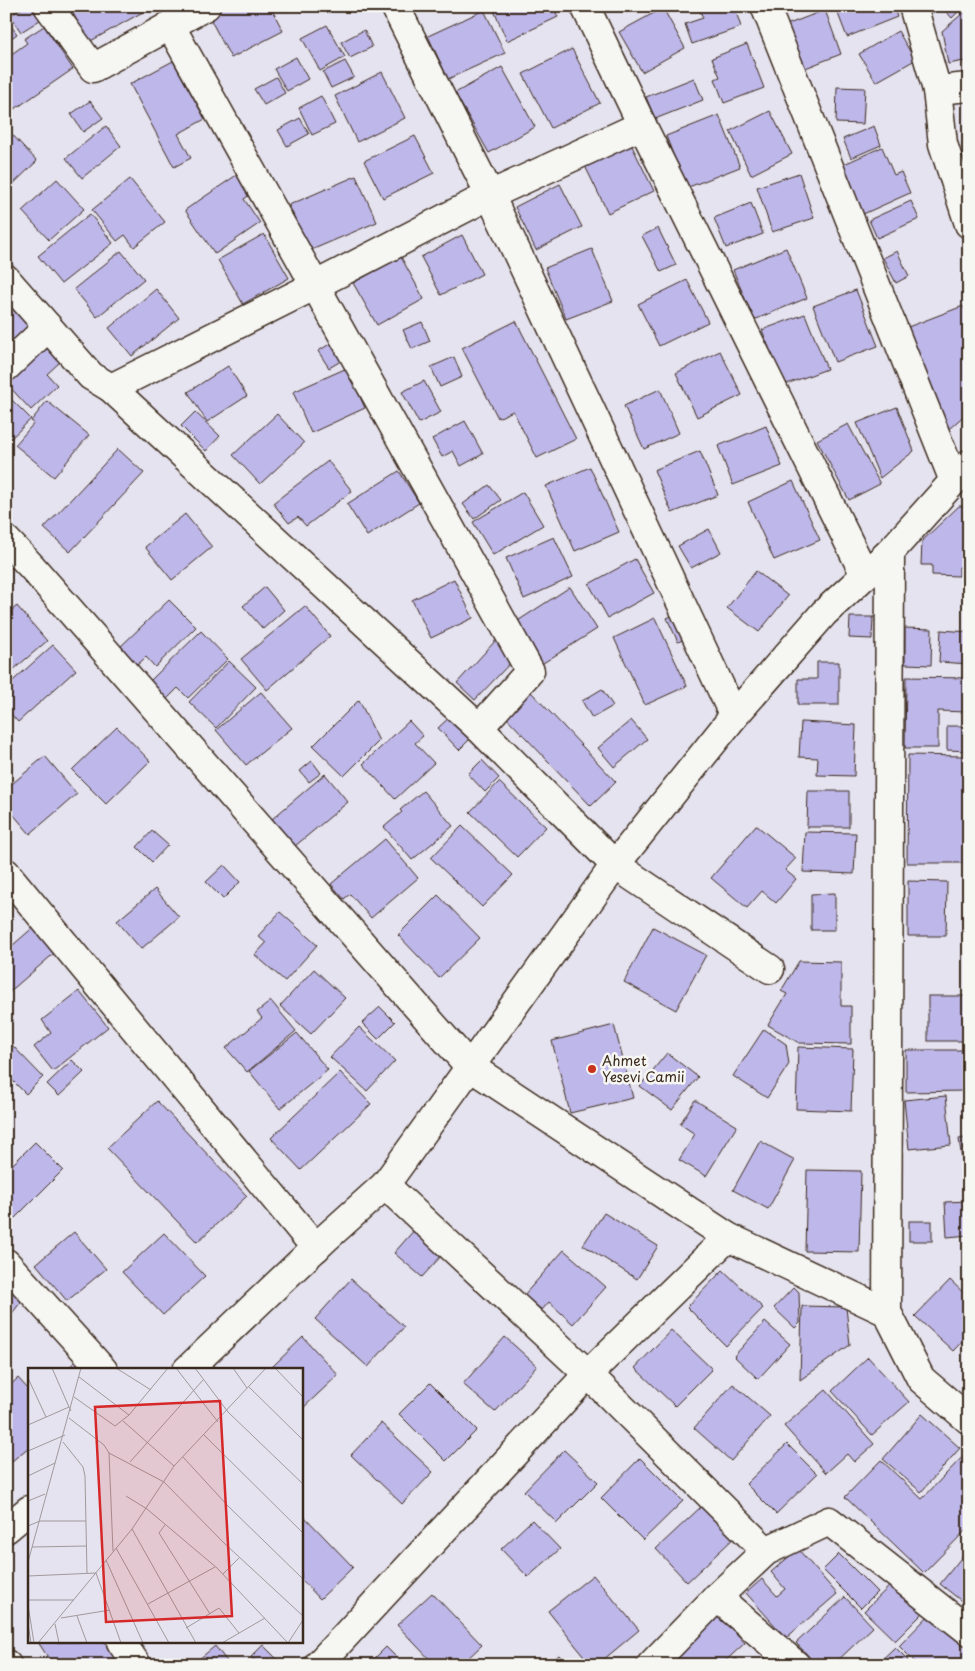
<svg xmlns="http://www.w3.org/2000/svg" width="975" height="1671" viewBox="0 0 975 1671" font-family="'Playpen Sans',sans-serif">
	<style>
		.building { fill: #beb7e9; stroke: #3b2a1e }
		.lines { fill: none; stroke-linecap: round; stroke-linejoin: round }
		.minor-casing { stroke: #3b2a1e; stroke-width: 31 }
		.minor { stroke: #f6f6f2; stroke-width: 28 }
		.poi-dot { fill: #c8321e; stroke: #f6f6f2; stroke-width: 2 }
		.labels { text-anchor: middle; stroke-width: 5; stroke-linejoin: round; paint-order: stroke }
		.poi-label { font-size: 14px; fill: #3b2a1e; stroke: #f6f6f2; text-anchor: start }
		.inset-road { fill: none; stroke: #a1999b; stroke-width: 1 }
		.view { fill: #d62828; fill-opacity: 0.15; stroke: #d62828; stroke-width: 2.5 }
		.inset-edge { fill: none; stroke: #3b2a1e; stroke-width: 2.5 }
	</style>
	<rect width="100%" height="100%" fill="#e5e3ef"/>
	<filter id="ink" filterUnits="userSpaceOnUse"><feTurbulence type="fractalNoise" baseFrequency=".02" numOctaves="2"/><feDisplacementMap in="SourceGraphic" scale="10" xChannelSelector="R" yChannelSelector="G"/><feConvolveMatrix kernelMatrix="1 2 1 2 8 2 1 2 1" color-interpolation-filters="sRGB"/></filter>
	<g filter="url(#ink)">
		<g class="building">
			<path d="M25,6H31L40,20L21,32L10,16Z"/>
			<path d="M69,6H149L150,8L89,42Z"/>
			<path d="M220,6H270L283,31L231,58L207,13Z"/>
			<path d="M285,6H296L287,11Z"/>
			<path d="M492,6H553L558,17L507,41Z"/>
			<path d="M698,6H734L741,27L692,44L685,24L703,18Z"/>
			<path d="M835,6H893L897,17L847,37Z"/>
			<path d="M941,6H964L952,18Z"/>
			<path d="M663,8L685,48L642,72L619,32Z"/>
			<path d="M969,8V69L966,70L964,61L948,64L942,31Z"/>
			<path d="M484,10L505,53L448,79L428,36Z"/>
			<path d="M825,10L841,54L803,69L786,25Z"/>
			<path d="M6,19L17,34L6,42Z"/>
			<path d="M327,25L345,57L320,71L302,38Z"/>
			<path d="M44,26L73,69L15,109L6,96V58L27,43L24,39Z"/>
			<path d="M364,30L372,47L350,58L341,42Z"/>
			<path d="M898,31L915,60L876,82L859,54Z"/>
			<path d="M747,44L764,88L724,103L715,79L720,77L712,58Z"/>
			<path d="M572,49L600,103L551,128L523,74Z"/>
			<path d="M296,57L308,79L287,91L274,69Z"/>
			<path d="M173,61L205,119L178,134L191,158L174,167L130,84Z"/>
			<path d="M345,61L354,77L331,88L323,72Z"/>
			<path d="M502,67L535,127L489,153L455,93Z"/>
			<path d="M382,72L405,118L357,142L335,96Z"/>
			<path d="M276,77L285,93L264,105L254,89Z"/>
			<path d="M694,78L703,100L655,119L646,97Z"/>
			<path d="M837,87L865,88L863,124L836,123Z"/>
			<path d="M321,96L335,124L312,135L299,108Z"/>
			<path d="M90,101L103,118L83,132L71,114Z"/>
			<path d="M770,111L792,154L751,175L730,131Z"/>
			<path d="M719,115L740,167L686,188L666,136Z"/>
			<path d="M300,118L309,134L287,146L278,130Z"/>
			<path d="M106,126L121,146L82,178L66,158Z"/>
			<path d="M874,126L881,145L851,158L843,139Z"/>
			<path d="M8,130L37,161L6,191V131Z"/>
			<path d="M415,136L434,173L383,198L364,161Z"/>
			<path d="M631,144L654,191L608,213L585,166Z"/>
			<path d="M882,147L894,175L901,172L910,193L861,215L840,166Z"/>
			<path d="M241,172L254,192L244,199L260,223L215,254L185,210Z"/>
			<path d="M799,173L814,218L772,232L757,187Z"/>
			<path d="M356,176L377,222L309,251L289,205Z"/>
			<path d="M57,179L84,209L49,240L22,211Z"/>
			<path d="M130,179L165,222L134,247L125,235L117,241L92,210Z"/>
			<path d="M560,184L582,227L536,250L515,207Z"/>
			<path d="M911,201L919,219L877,238L869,220Z"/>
			<path d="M751,203L763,234L726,248L714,218Z"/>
			<path d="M90,214L113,243L61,284L38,256Z"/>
			<path d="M658,228L676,265L661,272L642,236Z"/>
			<path d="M264,234L289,278L243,304L218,260Z"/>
			<path d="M462,235L482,274L441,295L421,257Z"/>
			<path d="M786,248L807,298L754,320L733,270Z"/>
			<path d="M592,249L613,301L566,319L545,268Z"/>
			<path d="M121,251L144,279L97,317L74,289Z"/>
			<path d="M897,251L909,276L896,283L883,258Z"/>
			<path d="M401,257L424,299L377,325L353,283Z"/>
			<path d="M687,280L708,322L659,346L638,304Z"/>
			<path d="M156,289L179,318L132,356L109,328Z"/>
			<path d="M856,290L878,346L835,362L813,306Z"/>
			<path d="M6,298L33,331L6,353Z"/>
			<path d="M963,306L969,320V411L949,429L908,327Z"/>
			<path d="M805,314L827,369L784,385L762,330Z"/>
			<path d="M516,321L576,439L537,458L513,411L498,418L462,348Z"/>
			<path d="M422,322L430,341L412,349L403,330Z"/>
			<path d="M39,340L60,362L47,374L57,385L31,410L6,383V370Z"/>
			<path d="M335,341L346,358L329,368L318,351Z"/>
			<path d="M720,351L742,395L697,417L676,373Z"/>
			<path d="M454,357L462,377L440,387L431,367Z"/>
			<path d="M228,366L247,396L207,422L188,392Z"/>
			<path d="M347,368L365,408L311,433L293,392Z"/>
			<path d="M424,381L441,412L419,423L402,392Z"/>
			<path d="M660,389L679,433L644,449L624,406Z"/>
			<path d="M6,394L31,419L6,443Z"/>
			<path d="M47,401L89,435L54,477L15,445L34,423L31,421Z"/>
			<path d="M897,407L914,451L880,478L857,423Z"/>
			<path d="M195,412L220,436L206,451L181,426Z"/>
			<path d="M277,414L304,443L260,484L233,455Z"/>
			<path d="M465,421L483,454L461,466L453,451L442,457L432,439Z"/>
			<path d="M848,424L880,484L849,500L817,440Z"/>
			<path d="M766,426L782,466L733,485L718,446Z"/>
			<path d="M118,449L144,473L70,552L44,528Z"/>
			<path d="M700,451L718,495L672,513L654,470Z"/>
			<path d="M328,461L352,491L306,526L298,517L289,523L273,503Z"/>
			<path d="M590,467L619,532L575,551L546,486Z"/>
			<path d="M399,471L419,503L367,536L347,504Z"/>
			<path d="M793,481L820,540L774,560L748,502Z"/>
			<path d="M489,485L501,500L474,519L463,504Z"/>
			<path d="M523,492L543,525L493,555L473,522Z"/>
			<path d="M959,506H969V567H959V576L932,575V565H921L922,541Z"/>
			<path d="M185,514L212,547L172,580L145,547Z"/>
			<path d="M709,529L721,552L691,568L678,546Z"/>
			<path d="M554,537L573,577L524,599L506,558Z"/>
			<path d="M635,559L654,593L608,618L589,584Z"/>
			<path d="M756,571L788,596L759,632L727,608Z"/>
			<path d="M454,579L473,618L431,638L412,600Z"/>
			<path d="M265,587L284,610L263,629L243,606Z"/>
			<path d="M570,587L597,629L540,665L513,624Z"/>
			<path d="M169,600L196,627L155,667L146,657L135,667L118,649Z"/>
			<path d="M17,606L47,641L6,676V615Z"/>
			<path d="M305,606L330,636L267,690L241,659Z"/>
			<path d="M676,614L688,638L678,642L667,618Z"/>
			<path d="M850,617H873L872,639L849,638Z"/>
			<path d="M655,618L687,686L645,705L614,638Z"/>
			<path d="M905,628L932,629L931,665L905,664Z"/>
			<path d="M941,630L969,632V664L939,662Z"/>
			<path d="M201,631L228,659L188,698L178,688L167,699L150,681Z"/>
			<path d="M497,639L516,657L475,700L457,683Z"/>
			<path d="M53,645L76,670L18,722L6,709V687Z"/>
			<path d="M229,661L256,687L216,728L189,702Z"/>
			<path d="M817,662H839V705H798V679H817Z"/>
			<path d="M906,677L967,678V712L938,711V748H905Z"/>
			<path d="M602,689L613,706L592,718L582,701Z"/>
			<path d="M261,692L292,728L246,765L216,730Z"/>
			<path d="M531,692L616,782L591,806L505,716Z"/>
			<path d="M359,700L379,741L344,776L313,746Z"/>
			<path d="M454,713L475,734L459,750L438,728Z"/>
			<path d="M631,720L647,739L614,767L598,748Z"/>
			<path d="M409,721L423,736L415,743L434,763L395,799L363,764Z"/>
			<path d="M801,722L856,725L854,776L817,775L818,758L799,757Z"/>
			<path d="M947,726H969V751L947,750Z"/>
			<path d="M117,727L150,761L106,804L72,770Z"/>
			<path d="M908,755L965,756L964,780L969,781V863H907Z"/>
			<path d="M45,756L77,794L30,834L6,806V789Z"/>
			<path d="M482,760L499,778L485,792L468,774Z"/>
			<path d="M312,761L321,773L309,782L300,771Z"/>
			<path d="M325,774L348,802L295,846L272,819Z"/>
			<path d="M499,782L546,827L517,857L470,812Z"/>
			<path d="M423,791L453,826L412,860L384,827L402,812L400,810Z"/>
			<path d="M808,791H849V827H807Z"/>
			<path d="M756,825L796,858L785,870L796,879L776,903L762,891L747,908L711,878Z"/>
			<path d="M462,826L513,875L482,907L431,858Z"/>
			<path d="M152,831L168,845L152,862L137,847Z"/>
			<path d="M805,832L856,833L854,874L803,872Z"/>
			<path d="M385,839L418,878L371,918L350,894L344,899L331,884Z"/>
			<path d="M224,865L240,882L223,899L206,882Z"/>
			<path d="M908,881L947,882L946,936H908Z"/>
			<path d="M155,889L179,917L141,949L117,921Z"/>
			<path d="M835,893V930H811V894Z"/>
			<path d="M438,895L480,938L439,978L398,935Z"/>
			<path d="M280,912L317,945L285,981L255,955L266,943L258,936Z"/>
			<path d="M36,925L58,950L7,994L6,951Z"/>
			<path d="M653,927L706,955L676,1010L624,982Z"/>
			<path d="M799,961L841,962V1006H851V1044L799,1043L768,1025L787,994L781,991Z"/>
			<path d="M314,969L345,998L311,1034L280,1006Z"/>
			<path d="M79,991L108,1027L53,1071L34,1047L51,1033L42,1020Z"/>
			<rect x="928" y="996" width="41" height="45"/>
			<path d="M271,1001L296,1031L247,1072L226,1048L262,1018L257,1012Z"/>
			<path d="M380,1007L395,1022L378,1039L362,1023Z"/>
			<path d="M614,1025L633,1098L570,1113L552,1041Z"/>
			<path d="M359,1027L395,1061L367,1091L330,1057Z"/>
			<path d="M764,1029L786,1044L789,1064L767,1098L733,1076Z"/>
			<path d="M297,1033L328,1070L280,1109L249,1071Z"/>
			<path d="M11,1044L43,1077L26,1094L6,1074V1048Z"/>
			<path d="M798,1047L853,1049L851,1111L796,1109Z"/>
			<path d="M906,1050H965V1091L906,1092Z"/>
			<path d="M667,1053L698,1077L672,1110L640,1086Z"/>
			<path d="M72,1060L84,1072L59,1096L47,1084Z"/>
			<path d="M340,1072L371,1104L301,1170L271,1138Z"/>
			<path d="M946,1096L951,1145L909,1149L904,1100Z"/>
			<path d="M695,1100L737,1126L706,1176L679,1160L695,1134L680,1124Z"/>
			<path d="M157,1101L247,1196L197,1242L107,1148Z"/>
			<path d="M969,1137V1159L962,1160L959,1139Z"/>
			<path d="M760,1141L795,1160L768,1209L733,1190Z"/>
			<path d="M35,1142L63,1170L11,1222L6,1217V1171Z"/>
			<path d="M807,1170L861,1171L859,1252L805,1251Z"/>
			<path d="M969,1201V1235L947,1237L945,1202Z"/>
			<path d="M604,1213L658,1246L637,1279L583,1245Z"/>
			<rect x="909" y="1221" width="23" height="20"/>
			<path d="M416,1228L444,1253L422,1277L394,1253Z"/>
			<path d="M74,1232L106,1269L67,1301L36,1264Z"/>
			<path d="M164,1233L205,1276L163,1315L122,1272Z"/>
			<path d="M564,1250L606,1287L573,1324L549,1302L542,1310L524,1295Z"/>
			<path d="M723,1270L763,1308L726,1346L687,1307Z"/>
			<path d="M351,1279L404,1327L368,1367L315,1319Z"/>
			<path d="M950,1280L969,1298V1334L953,1351L915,1316Z"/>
			<path d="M6,1284L24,1298L6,1321Z"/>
			<path d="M794,1287L799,1292L800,1323L795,1328L774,1308Z"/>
			<path d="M802,1306L846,1307L850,1345L800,1380Z"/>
			<path d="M765,1322L790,1344L758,1379L734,1356Z"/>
			<path d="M671,1330L712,1369L675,1406L635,1368Z"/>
			<path d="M303,1337L338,1375L301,1410V1370H269Z"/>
			<path d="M505,1337L537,1366L495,1412L463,1384Z"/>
			<path d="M868,1357L909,1402L872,1435L832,1391Z"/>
			<path d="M79,1358L89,1370H66Z"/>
			<path d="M18,1378L29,1390V1447L6,1466V1389Z"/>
			<path d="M430,1383L477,1430L446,1461L399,1414Z"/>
			<path d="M733,1384L770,1416L731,1461L694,1428Z"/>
			<path d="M826,1390L874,1444L854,1462L847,1454L826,1473L784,1426Z"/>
			<path d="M922,1414L960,1448L921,1492L883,1459Z"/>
			<path d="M381,1423L433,1472L402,1504L351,1455Z"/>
			<path d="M787,1444L817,1474L776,1514L746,1484Z"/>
			<path d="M564,1450L598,1482L557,1523L524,1491Z"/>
			<path d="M969,1450V1527L924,1573L845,1497L881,1460L922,1499Z"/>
			<path d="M640,1458L683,1501L643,1540L601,1498Z"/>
			<path d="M704,1504L735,1537L687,1582L656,1549Z"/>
			<path d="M301,1513L353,1567L320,1599L301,1579Z"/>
			<path d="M532,1520L560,1549L528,1577L501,1549Z"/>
			<path d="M969,1548V1607L940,1584Z"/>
			<path d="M798,1549L837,1594L786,1638L746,1593L762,1579L777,1596L785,1589L771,1572Z"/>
			<path d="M839,1554L877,1592L861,1608L823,1570Z"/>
			<path d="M593,1575L639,1630L597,1665H591L548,1611Z"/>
			<path d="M897,1579L927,1609L895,1641L864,1611Z"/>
			<path d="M432,1593L482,1645L461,1665H435L397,1625Z"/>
			<path d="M845,1597L873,1627L833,1665H817L796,1643Z"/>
			<path d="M716,1611L745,1643L721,1665H656Z"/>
			<path d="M933,1611L969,1646V1665H918L899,1646Z"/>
			<path d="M38,1642H116L131,1665H53Z"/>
			<path d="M263,1645L277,1659L271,1665H259L251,1657Z"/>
			<path d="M215,1646L230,1665H192Z"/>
			<path d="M386,1647L404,1665H368Z"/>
			<path d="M895,1647L908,1660L904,1665H876Z"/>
			<path d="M559,1655L568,1665H547Z"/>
			<path d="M736,1658L741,1665H728Z"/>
		</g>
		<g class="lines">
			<g class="minor-casing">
				<g id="minor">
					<path d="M48,6L93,68L206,6"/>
					<path d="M395,6L490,195L734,716"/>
					<path d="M585,6L642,125L865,575"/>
					<path d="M765,6L954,481"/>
					<path d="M913,6L937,90L943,144L969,224"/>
					<path d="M170,25L530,671L479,728"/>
					<path d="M937,90L969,87"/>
					<path d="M6,279L91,376L111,388L479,728L615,865L770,969"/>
					<path d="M6,367L48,327"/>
					<path d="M111,388L314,286L490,195L642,125"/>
					<path d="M6,540L31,566L469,1066L728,1237L887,1312"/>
					<path d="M890,552L887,1312L921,1379L969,1420"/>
					<path d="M6,873L316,1248"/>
					<path d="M385,1185L588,1374L766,1551"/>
					<path d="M6,1263L103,1370"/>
					<path d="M187,1370L326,1238L385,1185L615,865L734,716L824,613L890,552L969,464"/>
					<path d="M6,1529L29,1510"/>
					<path d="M717,1597L796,1665"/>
					<path d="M121,1642L137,1665"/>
					<path d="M6,1664L7,1665"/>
					<path d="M318,1665L588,1374L728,1237"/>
					<path d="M651,1665L717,1597L766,1551L829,1521L969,1631"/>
				</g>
			</g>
			<use href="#minor" class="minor"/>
		</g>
	</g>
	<circle class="poi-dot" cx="592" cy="1069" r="5"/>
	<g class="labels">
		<g class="poi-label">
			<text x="602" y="1066">Ahmet<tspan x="602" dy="16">Yesevi Camii</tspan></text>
		</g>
	</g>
	<g transform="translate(28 1368)">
		<rect width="275" height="275" fill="#e5e3ef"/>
		<path class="inset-road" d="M24,0L41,39M88,0L123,22M148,0L190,54M167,0L200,44L275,116M205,0L219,20M247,0L275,29M51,9L101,47M0,10L18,49M221,19L275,72M46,29L87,58L101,47L140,0M41,50L76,77L81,85L85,183M95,53L146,98M0,57L41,39L43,43M176,67L275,165M35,74L55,99L57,108L59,205M0,83L37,67M81,85L136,114L196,175L275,248M155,89L200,138L275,211M102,94L175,12M0,108L27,95M98,128L119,141L189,200L260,275M0,133L17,126M137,157L131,165L182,246M0,158L12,153H58M104,161L168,275M4,179L59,178M88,180L141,275M78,192L115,275M0,194L53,0M195,206L211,190M0,208L68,205L93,275M0,232H46M120,236L187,199M0,237L6,275M49,248L59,275M33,250L82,242M0,255L3,275M27,256L31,275M158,260L191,240L211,265M10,275L104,161L146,98L238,0M194,275L237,250M260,275L275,252"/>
		<path class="view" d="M192,33L204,248L78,254L67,39Z"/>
		<rect width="275" height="275" class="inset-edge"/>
	</g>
	<rect width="975" height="1671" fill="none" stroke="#f6f6f2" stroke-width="25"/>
	<rect x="12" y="12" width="950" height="1646" fill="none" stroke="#3b2a1e" stroke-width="2" filter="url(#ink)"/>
</svg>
